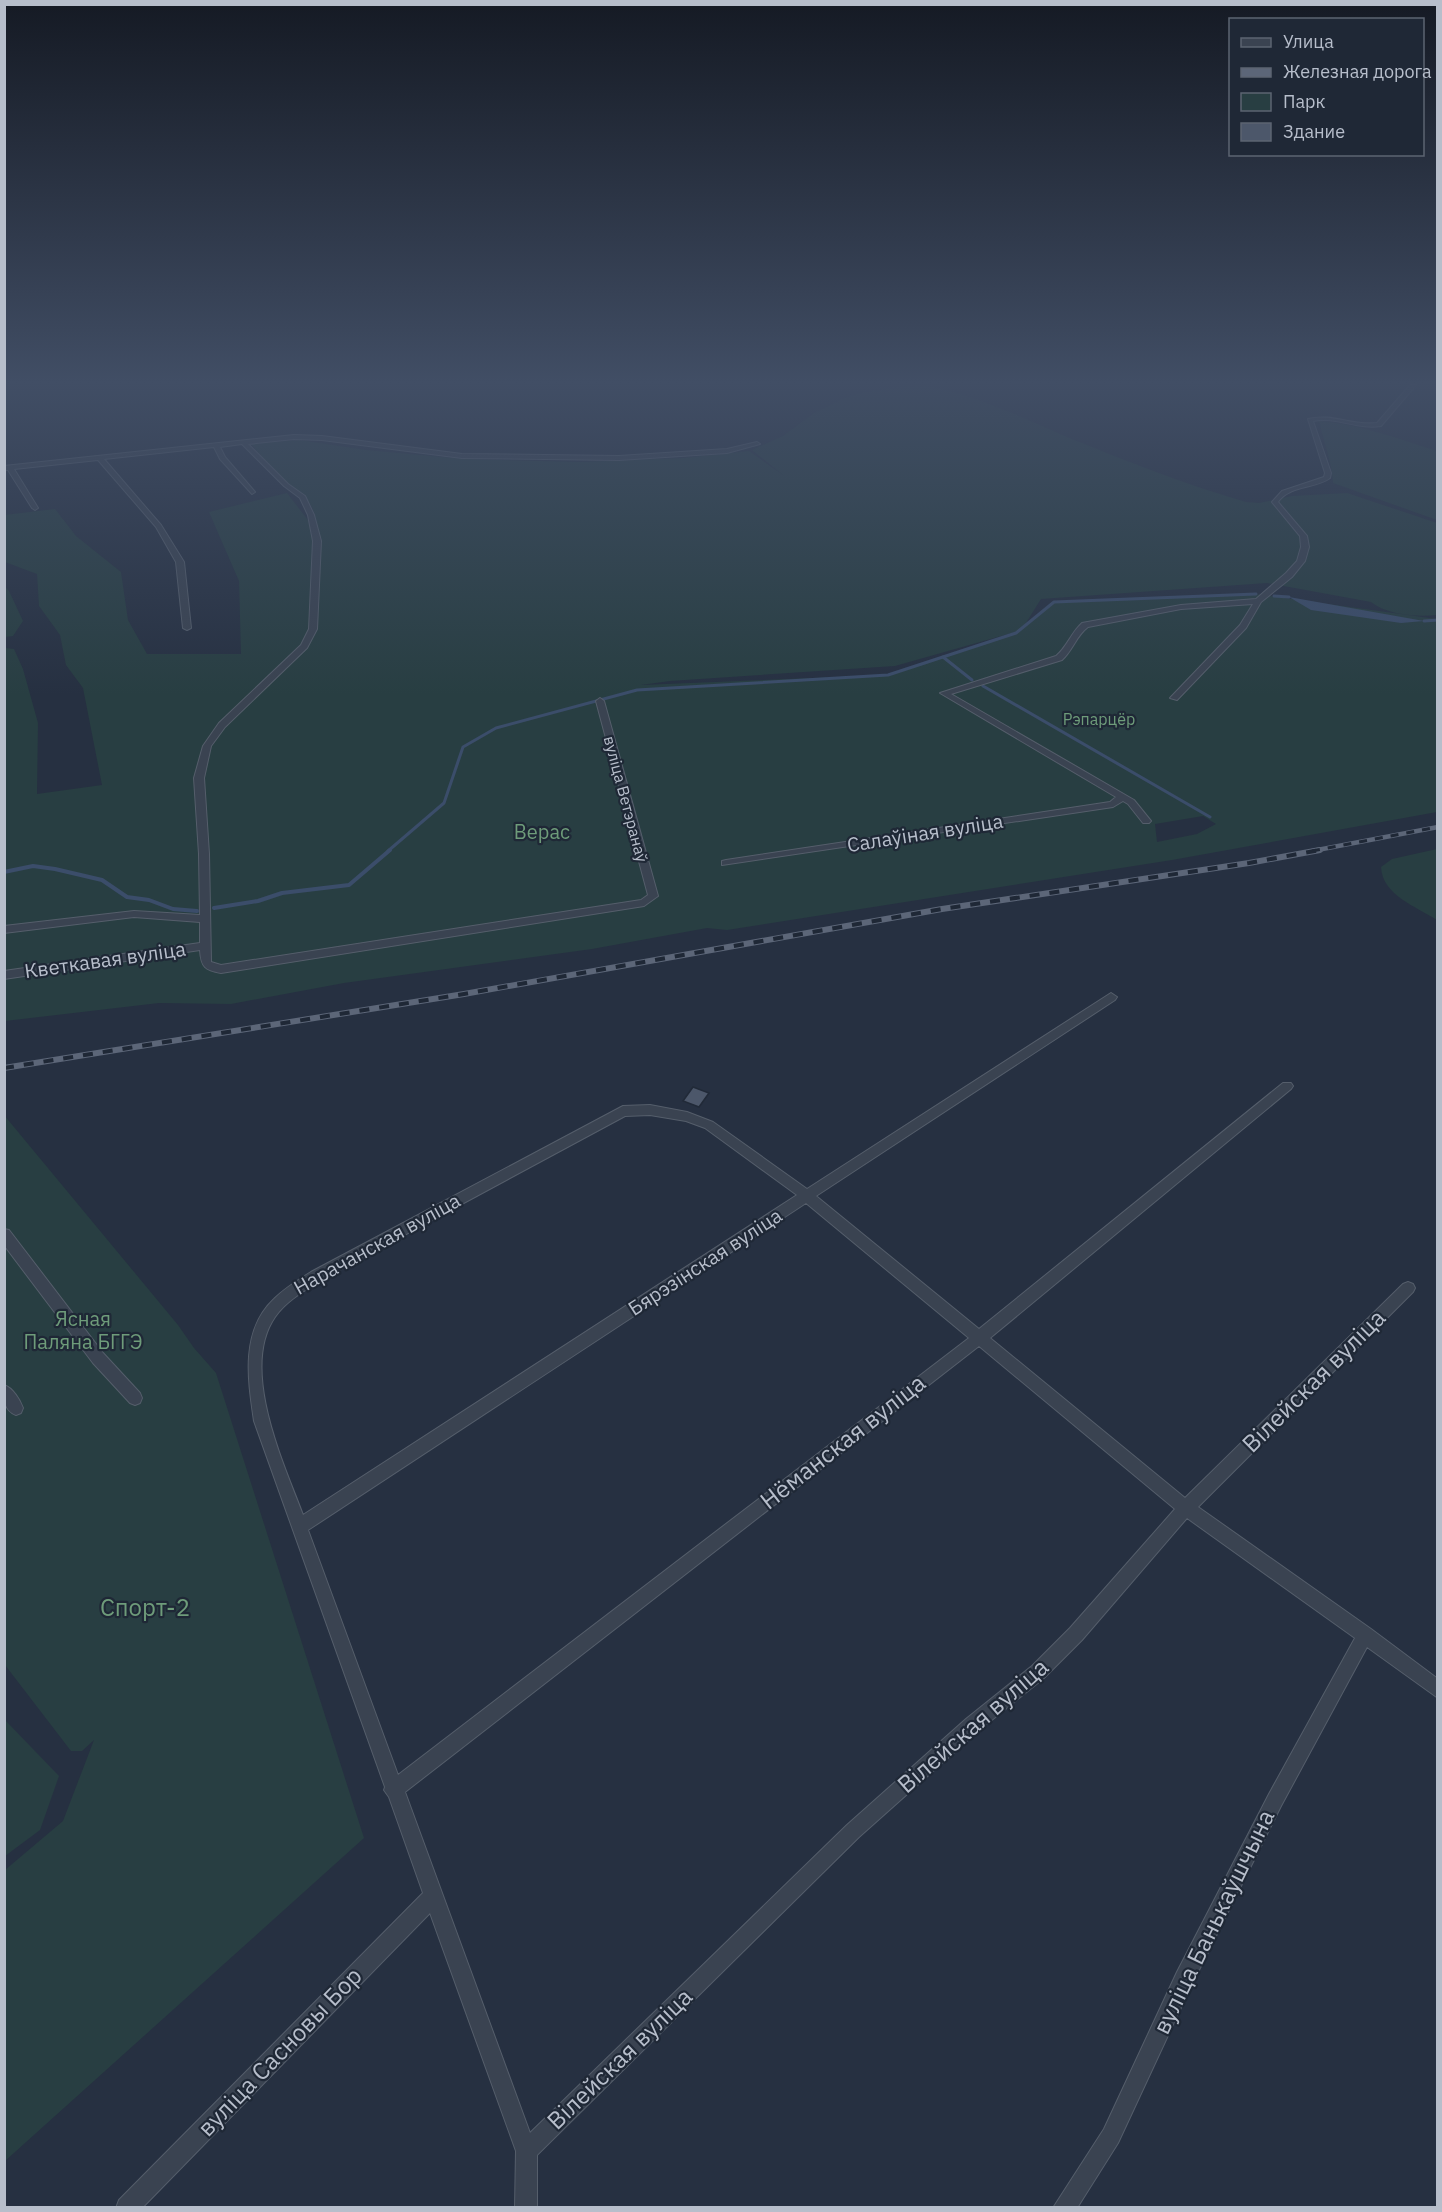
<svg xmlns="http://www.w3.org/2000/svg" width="1442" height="2212" viewBox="0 0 1442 2212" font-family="'IBM Plex Sans',sans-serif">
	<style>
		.green { fill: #283e42; fill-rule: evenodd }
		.water { fill: #3b4d6a }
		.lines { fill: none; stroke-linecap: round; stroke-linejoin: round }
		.stream-far1 { stroke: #3b4d6a; stroke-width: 3 }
		.stream { stroke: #3b4d6a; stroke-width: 4 }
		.building { fill: #4c576a; stroke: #212a38; stroke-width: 1.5 }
		.street-casing { stroke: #555e6b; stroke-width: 2 }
		.street { fill: #3a4351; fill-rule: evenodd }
		.rail-far1-casing { stroke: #5c6678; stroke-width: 4.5 }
		.rail-casing { stroke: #5c6678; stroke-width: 6 }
		.rail-far1 { stroke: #1f2836; stroke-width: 3; stroke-dasharray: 8; stroke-linecap: butt }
		.rail { stroke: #1f2836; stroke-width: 4; stroke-dasharray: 10; stroke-linecap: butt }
		.labels { text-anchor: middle; stroke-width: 4.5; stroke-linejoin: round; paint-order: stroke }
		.far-park-label { font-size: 16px; fill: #6e9c7a; stroke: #1f2836 }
		.far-street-label { font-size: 16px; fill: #b7becb; stroke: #1f2836 }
		.park-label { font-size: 20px; fill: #6e9c7a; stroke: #1f2836 }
		.street-label { font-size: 20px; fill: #b7becb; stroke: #1f2836 }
		.near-street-label { font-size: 24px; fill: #b7becb; stroke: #1f2836 }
		.near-park-label { font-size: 24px; fill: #6e9c7a; stroke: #1f2836 }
	</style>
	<rect width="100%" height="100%" fill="#263041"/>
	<g class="green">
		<path d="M912,385C957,385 1029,421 1072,439C1129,462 1187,485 1246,502L1259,503L1292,496L1347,493L1437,523V615C1417,617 1387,615 1371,602L1267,583L1041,599L1024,626L1054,602L1256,594L1437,619V812L1172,860L727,930L707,928L592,949L344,983L231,1004L159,1003L5,1021V648L14,649L23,669L38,723L37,794L102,785L83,688L66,665L60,635L39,606L37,574L5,562L4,515L55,509L76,536L121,572L128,620L147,654H241L239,581L209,512L287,493L318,533C314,494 301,497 276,473C267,463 259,453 251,444L299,440L366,450L464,459L581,462L683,458L749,451L783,475L752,450L783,436L814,413L843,399L859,393ZM1019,631L888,675L641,685L670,681L895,666ZM1203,816L1216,824L1197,834L1157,842L1155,824Z"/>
		<path d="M1319,421C1360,424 1399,439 1437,451V520L1333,483C1332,463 1324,442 1319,421Z"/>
		<path d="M5,587L9,591L23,621L13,636L5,637Z"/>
		<path d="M1437,849H1438L1437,920C1417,907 1382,895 1381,867L1392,859Z"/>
		<path d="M4,1115L178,1325L194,1348L216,1373L364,1838L5,2161V1870L63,1821L94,1740L82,1751H71L5,1665Z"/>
		<path d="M5,1720L59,1776L40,1830L5,1856Z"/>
	</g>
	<path class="water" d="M1289,597L1424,621L1401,623L1311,610Z"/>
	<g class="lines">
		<g class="stream-far1">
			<path d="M1274,596L1289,597"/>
			<path d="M1424,621L1438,620"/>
			<path d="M943,657L972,680"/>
			<path d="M983,686L1210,817"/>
			<path d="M388,851L444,803L463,747L496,728L637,690L888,675L1016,633L1054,602L1256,594"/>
		</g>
		<g class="stream">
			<path d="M4,872L33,866L55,869L102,880L127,897L149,900L173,909L197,911"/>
			<path d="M214,908L258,901L282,893L349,885L390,850"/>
		</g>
	</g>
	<path class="building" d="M693,1087L709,1093L699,1107L683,1101Z"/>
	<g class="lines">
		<g class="street-casing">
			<g id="street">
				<path d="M1410,385H1416L1381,426C1358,430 1336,416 1313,421L1331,473L1330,478C1315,489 1290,485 1278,502L1307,536L1309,547L1305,561L1292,577L1261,602L1246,628L1177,700L1170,698L1240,625L1253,604L1181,609L1088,627C1076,636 1073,650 1062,660L951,694L1134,800L1151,821L1149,823H1143L1128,804L1123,801L1113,807L722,865V861L726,860L1110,802L1116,797L940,693L1056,656C1067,647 1071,633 1082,623L1181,605L1256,599L1286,573L1297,561L1301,547L1300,536L1272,502L1282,491L1324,477L1325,473L1308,419C1332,413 1353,426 1377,423Z"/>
				<path d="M294,435L322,436L462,454L619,456L727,449L757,442L760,444L727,453L619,460L462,458L322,440L294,439L248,444L288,484L305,496L314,515L321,541L317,629L307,648L225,727L211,746L204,778L209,854L211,962L221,965L641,900L648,895L596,701L600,698L604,701L658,896L644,906L221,973C205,970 201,967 200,950L4,979V971L200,943V922L134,917L4,933V926L134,911L200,915L199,854L194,778L203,746L219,723L301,645L309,629L313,541L308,515L300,498L284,486L242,444L220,447L225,457L255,492L252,494L220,459L214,447L104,459L161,525L184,562L191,628L187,630L183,628L176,562L156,527L98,460L14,469L38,508L35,510L32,508L8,470H4V466Z"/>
				<path d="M1111,993L1117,997L1115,1000L816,1196L979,1329L1283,1083H1291L1293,1086L1291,1089L990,1338L1185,1498L1403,1284L1408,1282L1413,1284L1415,1288L1413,1292L1198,1507L1371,1629L1438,1679V1698L1367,1647L1281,1806L1191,1986L1118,2143L1077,2208H1053L1104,2129L1177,1972L1269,1794L1355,1638L1187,1518L1082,1640L1044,1678L978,1731L859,1837L537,2155V2208H515L516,2151L430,1913L142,2208H116L119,2200L423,1893L389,1797L384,1790L385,1787L254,1421C248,1380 240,1331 274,1299C285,1288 298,1280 311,1272L623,1106L650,1105L687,1112L713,1122L807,1189ZM650,1115L686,1121L705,1128L797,1195L303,1515C284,1464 239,1369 275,1317C286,1301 304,1291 321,1280L625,1116ZM806,1203L969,1338L398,1775L308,1530ZM979,1346L1175,1509L1070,1628L1032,1666L966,1719L847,1825L530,2133L405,1792Z"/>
				<path d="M4,1229L9,1230L103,1353L140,1393L142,1398L140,1403L135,1405L130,1403L93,1363L4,1245Z"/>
				<path d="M4,1385C13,1388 20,1400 23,1408L21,1413L16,1415C3,1410 4,1397 4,1385Z"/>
			</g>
		</g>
		<use href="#street" class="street"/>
		<g class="rail-far1-casing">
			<path id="rail-far1" d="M1312,851L1438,827"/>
		</g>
		<g class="rail-casing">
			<path id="rail" d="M4,1068L464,994L942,909L1249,863L1320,850"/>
		</g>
		<use href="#rail-far1" class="rail-far1"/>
		<use href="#rail" class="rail"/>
	</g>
	<linearGradient id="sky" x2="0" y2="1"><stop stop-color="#151a24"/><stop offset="0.55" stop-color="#414e65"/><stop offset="1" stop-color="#414e65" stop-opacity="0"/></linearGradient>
	<rect width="1442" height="695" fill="url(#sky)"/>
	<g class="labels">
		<g class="far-park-label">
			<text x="1099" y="725">Рэпарцёр</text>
		</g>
		<g class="far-street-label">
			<text transform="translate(626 799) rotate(75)" y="6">вуліца Ветэранаў</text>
		</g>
		<g class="park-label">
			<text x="542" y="839">Верас</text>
			<text x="83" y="1326">Ясная<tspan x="83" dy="23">Паляна БГГЭ</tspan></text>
		</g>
		<g class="street-label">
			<text transform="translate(925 833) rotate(-9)" y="7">Салаўіная вуліца</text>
			<text transform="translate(105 960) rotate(-8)" y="7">Кветкавая вуліца</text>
			<text transform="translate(377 1244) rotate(-29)" y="7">Нарачанская вуліца</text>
			<text transform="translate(705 1262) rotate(-33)" y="7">Бярэзінская вуліца</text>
		</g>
		<g class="near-street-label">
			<text transform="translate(1314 1381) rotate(-45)" y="8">Вілейская вуліца</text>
			<text transform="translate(843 1442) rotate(-38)" y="8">Нёманская вуліца</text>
			<text transform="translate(973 1726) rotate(-41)" y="8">Вілейская вуліца</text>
			<text transform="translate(1214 1922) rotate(-64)" y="8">вуліца Банькаўшчына</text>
			<text transform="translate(280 2052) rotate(-46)" y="8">вуліца Сасновы Бор</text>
			<text transform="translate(620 2059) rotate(-44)" y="8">Вілейская вуліца</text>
		</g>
		<g class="near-park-label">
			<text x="145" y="1616">Спорт-2</text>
		</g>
	</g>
	<rect width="1442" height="2212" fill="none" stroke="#b7becb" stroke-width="12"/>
	<rect x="1229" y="18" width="195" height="138" fill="#1f2836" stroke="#5c6472" stroke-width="1.5"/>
	<rect x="1241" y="38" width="30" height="9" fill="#3a4351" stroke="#5c6472" stroke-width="1.5"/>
	<text x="1283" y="48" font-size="18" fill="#b7becb">Улица</text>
	<rect x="1241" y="68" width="30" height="9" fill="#5c6678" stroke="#5c6472" stroke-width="1.5"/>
	<text x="1283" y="78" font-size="18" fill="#b7becb">Железная дорога</text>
	<rect x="1241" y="93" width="30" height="18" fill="#283e42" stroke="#5c6472" stroke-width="1.5"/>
	<text x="1283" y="108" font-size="18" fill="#b7becb">Парк</text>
	<rect x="1241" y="123" width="30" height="18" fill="#4c576a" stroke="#5c6472" stroke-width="1.5"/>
	<text x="1283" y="138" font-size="18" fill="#b7becb">Здание</text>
</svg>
